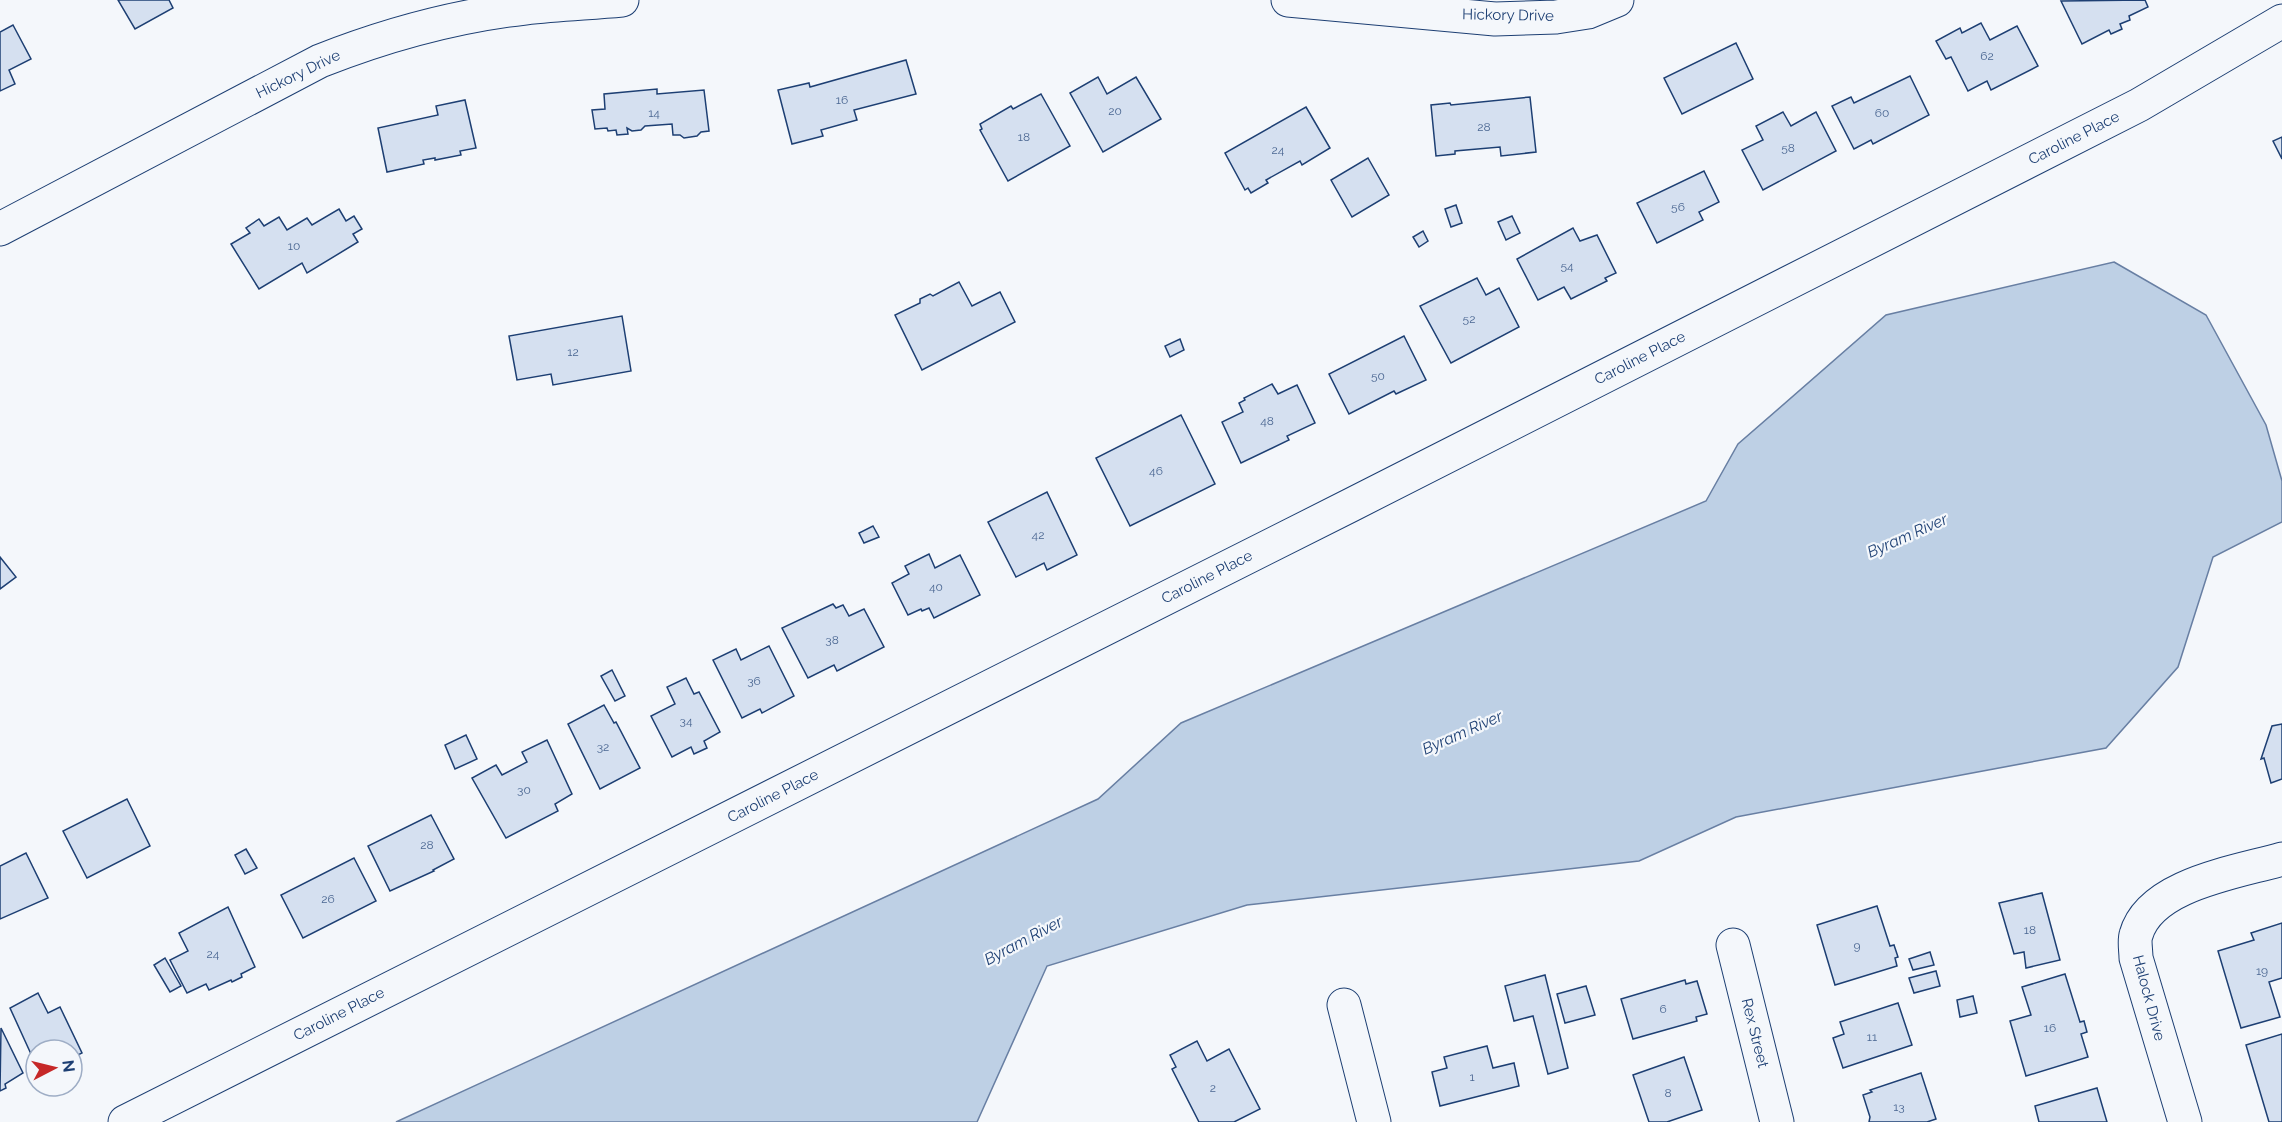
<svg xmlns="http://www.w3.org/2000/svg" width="2282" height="1122" viewBox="0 0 2282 1122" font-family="Raleway,sans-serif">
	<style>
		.water { fill: #bed0e5; stroke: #687fa3; stroke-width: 1.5 }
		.building { fill: #d5e0f0; stroke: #1d3f73; stroke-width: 1.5 }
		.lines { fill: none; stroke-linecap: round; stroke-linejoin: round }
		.minor-casing { stroke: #1d3f73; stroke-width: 35 }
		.minor { stroke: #f4f7fb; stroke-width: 33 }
		.labels { text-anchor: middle; stroke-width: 4.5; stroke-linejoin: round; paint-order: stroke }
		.number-label { font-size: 12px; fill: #4b6792 }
		.street-label { font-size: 15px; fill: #1d3f73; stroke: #f4f7fb }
		.water-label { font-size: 16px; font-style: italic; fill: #1d3f73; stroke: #f4f7fb }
	</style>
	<rect width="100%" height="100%" fill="#f4f7fb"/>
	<path class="water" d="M2114,262L2206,315L2266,425L2282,481V522L2213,557L2178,667L2106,748L1736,817L1639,861L1247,905L1047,966L977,1122H396L1098,799L1181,723L1706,501L1738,444L1886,315Z"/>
	<g class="building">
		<path d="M118,0H169L173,8L135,29Z"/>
		<path d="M2145,0L2148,7L2129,16L2130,20L2120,24L2122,29L2111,34L2109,30L2082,44L2061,1Z"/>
		<path d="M1981,23L1990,40L2017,26L2038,66L1991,90L1987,81L1968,91L1951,57L1946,59L1936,41L1960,28L1962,33Z"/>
		<path d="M13,25L31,59L9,70L15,84L0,91V32Z"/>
		<path d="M1736,43L1753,79L1682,114L1664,78Z"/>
		<path d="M906,60L916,94L854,110L857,120L821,130L823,136L792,144L778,90L809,83L810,87Z"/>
		<path d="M1910,76L1929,115L1873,144L1871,140L1854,149L1832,106L1851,97L1854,103Z"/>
		<path d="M1098,77L1107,94L1136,77L1161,119L1103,152L1070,93Z"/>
		<path d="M657,89V94L704,90L709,131L701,132L697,136L684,138L680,135H673L672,124L645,126L641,130L632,131L627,128L628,134L617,135L616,130L608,131L607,128L595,129L592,110L605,109L604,94Z"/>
		<path d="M1041,94L1070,146L1008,181L980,130L982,129L980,124L1011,106L1013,109Z"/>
		<path d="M1530,97L1536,152L1501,156L1500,147L1455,151V154L1436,156L1431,105L1450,103L1451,105Z"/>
		<path d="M465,100L476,148L460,151L461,155L435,160V158L423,160L424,164L387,172L378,128L438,115L436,106Z"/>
		<path d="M1306,107L1330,148L1302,165L1300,161L1266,180L1268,183L1251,193L1248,188L1245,190L1225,153Z"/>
		<path d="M1783,112L1791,126L1816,112L1836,151L1763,190L1742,150L1763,140L1756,126Z"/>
		<path d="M2282,137V159L2273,141Z"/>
		<path d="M1368,158L1389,195L1352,217L1331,180Z"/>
		<path d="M1704,171L1719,202L1699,212L1703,220L1657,243L1637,203Z"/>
		<path d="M1456,205L1462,223L1451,227L1445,209Z"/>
		<path d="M339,209L346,221L354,216L362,229L353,234L358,242L307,273L302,263L259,289L231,244L250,233L246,228L259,219L264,226L279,217L287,230L307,218L312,225Z"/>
		<path d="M1512,216L1520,233L1506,240L1498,222Z"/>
		<path d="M1573,228L1580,241L1597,235L1616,273L1605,278L1607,281L1571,299L1564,287L1538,300L1517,259Z"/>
		<path d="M1423,231L1428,241L1419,247L1413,237Z"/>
		<path d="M1477,278L1486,295L1499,288L1519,327L1451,363L1420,306Z"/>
		<path d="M959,282L972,306L1000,292L1015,322L922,370L895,315L920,303V299L930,294L933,296Z"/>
		<path d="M622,316L631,371L553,385L551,374L517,380L509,336Z"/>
		<path d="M1404,336L1426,380L1396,394L1394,391L1349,414L1329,374Z"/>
		<path d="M1180,339L1184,350L1170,357L1165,346Z"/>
		<path d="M1272,384L1278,394L1297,385L1315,423L1287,436L1289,440L1241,463L1222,422L1243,412L1239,403L1245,400L1244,398Z"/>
		<path d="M1181,415L1215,484L1130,526L1096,458Z"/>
		<path d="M1047,492L1077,555L1047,570L1044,563L1016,577L988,522Z"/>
		<path d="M873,526L879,537L864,543L859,533Z"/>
		<path d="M929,554L935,568L960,555L980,595L934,618L929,608L922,611L921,609L908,615L892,583L909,574L905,566Z"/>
		<path d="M0,557L16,577L0,589Z"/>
		<path d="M833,604L836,608L843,605L849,616L864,609L884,647L837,671L834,665L808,678L782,628Z"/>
		<path d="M769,646L794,696L762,713L760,709L742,718L713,660L736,649L741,660Z"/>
		<path d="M612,670L625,696L615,701L601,676Z"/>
		<path d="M686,678L694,694L699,692L720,732L704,741L707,748L694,754L691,747L672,757L651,716L675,704L667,687Z"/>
		<path d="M604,705L614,723L616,722L640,768L600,789L568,724Z"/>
		<path d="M2282,724V779L2271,783L2264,758L2261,759L2272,726Z"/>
		<path d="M466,735L477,759L455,769L445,745Z"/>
		<path d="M547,740L572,794L555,804L558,811L506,838L472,778L496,765L502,775L527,762L522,752Z"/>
		<path d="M127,799L150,846L87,878L63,831Z"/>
		<path d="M431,815L454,859L433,870L434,871L390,891L368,846Z"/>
		<path d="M246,849L257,868L245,874L235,855Z"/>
		<path d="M26,853L48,898L0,919V866Z"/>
		<path d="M354,858L376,901L303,938L281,895Z"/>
		<path d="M2042,893L2060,960L2026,968L2024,952L2014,954L1999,903Z"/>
		<path d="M1877,906L1890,946L1894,945L1898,957L1895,958L1897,966L1835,985L1817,925Z"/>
		<path d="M228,907L255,967L241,974L242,977L232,982L231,980L209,990L206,984L187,993L170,960L188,951L179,933Z"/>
		<path d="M2282,923V978L2269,982L2280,1017L2241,1028L2218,951L2254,940L2251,933Z"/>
		<path d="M1930,952L1934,965L1913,970L1909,959Z"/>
		<path d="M165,958L181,986L170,992L154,965Z"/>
		<path d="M1936,971L1940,986L1914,993L1909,978Z"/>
		<path d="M2065,974L2080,1022L2084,1021L2087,1032L2081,1034L2088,1057L2026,1076L2010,1021L2031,1015L2022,987Z"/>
		<path d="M1545,975L1568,1068L1548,1074L1533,1016L1514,1021L1505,986Z"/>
		<path d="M1685,980L1686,984L1697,981L1707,1014L1696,1017L1697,1021L1633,1039L1621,999Z"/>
		<path d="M1586,986L1595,1015L1565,1023L1557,994Z"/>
		<path d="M38,993L48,1013L60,1007L82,1053L72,1058V1050H36V1065L10,1008Z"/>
		<path d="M1973,996L1977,1013L1960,1017L1957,1000Z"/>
		<path d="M1898,1003L1912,1045L1843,1068L1833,1038L1844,1034L1840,1022Z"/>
		<path d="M1,1028L23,1073L5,1084L6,1088L0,1091Z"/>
		<path d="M2282,1034V1122H2269L2246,1045Z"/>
		<path d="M1197,1041L1207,1061L1229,1049L1260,1109L1234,1122H1199L1172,1069L1176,1067L1170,1055Z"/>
		<path d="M1487,1046L1493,1068L1514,1063L1519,1086L1440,1106L1432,1072L1447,1068L1444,1057Z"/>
		<path d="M1684,1057L1702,1110L1667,1122H1649L1633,1075Z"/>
		<path d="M1921,1073L1936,1119L1927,1122H1869L1870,1117L1863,1095L1872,1092L1870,1090Z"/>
		<path d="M2097,1088L2107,1122H2039L2035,1106Z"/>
	</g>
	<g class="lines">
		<g class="minor-casing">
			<g id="minor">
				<path d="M1288,0L1495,19L1556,17L1588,12L1617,0"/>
				<path d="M0,229L320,61C386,35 455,16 525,8C557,4 590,3 622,0"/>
				<path d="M1733,945L1777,1122"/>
				<path d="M1344,1005L1374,1122"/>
				<path d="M125,1122L1351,505L2139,105L2282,21"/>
				<path d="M2185,1122L2136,958C2136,951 2134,941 2136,935C2150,884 2238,872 2282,859"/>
			</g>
		</g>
		<use href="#minor" class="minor"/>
	</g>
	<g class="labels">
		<g class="number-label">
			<text x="1987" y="60">62</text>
			<text x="842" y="104">16</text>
			<text x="1115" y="115">20</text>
			<text x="654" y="117">14</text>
			<text x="1882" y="117">60</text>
			<text x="1484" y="131">28</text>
			<text x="1024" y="141">18</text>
			<text x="1788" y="152">58</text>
			<text x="1278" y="154">24</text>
			<text x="1678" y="211">56</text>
			<text x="294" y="250">10</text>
			<text x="1567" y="270">54</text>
			<text x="1469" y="323">52</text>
			<text x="573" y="356">12</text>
			<text x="1378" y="380">50</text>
			<text x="1267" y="425">48</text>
			<text x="1156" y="475">46</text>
			<text x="1038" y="539">42</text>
			<text x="936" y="591">40</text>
			<text x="832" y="644">38</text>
			<text x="754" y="685">36</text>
			<text x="686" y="725">34</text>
			<text x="603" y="751">32</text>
			<text x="524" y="794">30</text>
			<text x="427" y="849">28</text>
			<text x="328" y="903">26</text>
			<text x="2030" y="934">18</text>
			<text x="1857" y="950">9</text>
			<text x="213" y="958">24</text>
			<text x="2262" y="975">19</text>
			<text x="1663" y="1013">6</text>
			<text x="2050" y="1032">16</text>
			<text x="1872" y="1041">11</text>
			<text x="1472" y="1081">1</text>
			<text x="1213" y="1092">2</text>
			<text x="1668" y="1097">8</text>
			<text x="1899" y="1111">13</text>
		</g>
		<g class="street-label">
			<text transform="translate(1508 15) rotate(1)" y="5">Hickory Drive</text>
			<text transform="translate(298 74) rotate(-26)" y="5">Hickory Drive</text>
			<text transform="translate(2074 138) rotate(-27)" y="5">Caroline Place</text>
			<text transform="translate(1640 358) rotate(-27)" y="5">Caroline Place</text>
			<text transform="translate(1207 577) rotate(-27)" y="5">Caroline Place</text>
			<text transform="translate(773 796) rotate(-27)" y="5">Caroline Place</text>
			<text transform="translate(2149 998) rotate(75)" y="5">Halock Drive</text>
			<text transform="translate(339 1014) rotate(-27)" y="5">Caroline Place</text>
			<text transform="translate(1755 1033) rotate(76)" y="5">Rex Street</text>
		</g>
		<g class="water-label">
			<text transform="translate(1907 535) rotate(-24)" y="6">Byram River</text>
			<text transform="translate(1462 732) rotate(-24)" y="6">Byram River</text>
			<text transform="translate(1023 940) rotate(-28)" y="6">Byram River</text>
		</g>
	</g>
	<g transform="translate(54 1068) rotate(83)"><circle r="28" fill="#f4f7fb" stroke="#9eadc5" stroke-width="1.5"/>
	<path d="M0-4.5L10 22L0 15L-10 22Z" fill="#c62828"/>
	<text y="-9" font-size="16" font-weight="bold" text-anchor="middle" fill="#1d3f73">N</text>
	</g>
</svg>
